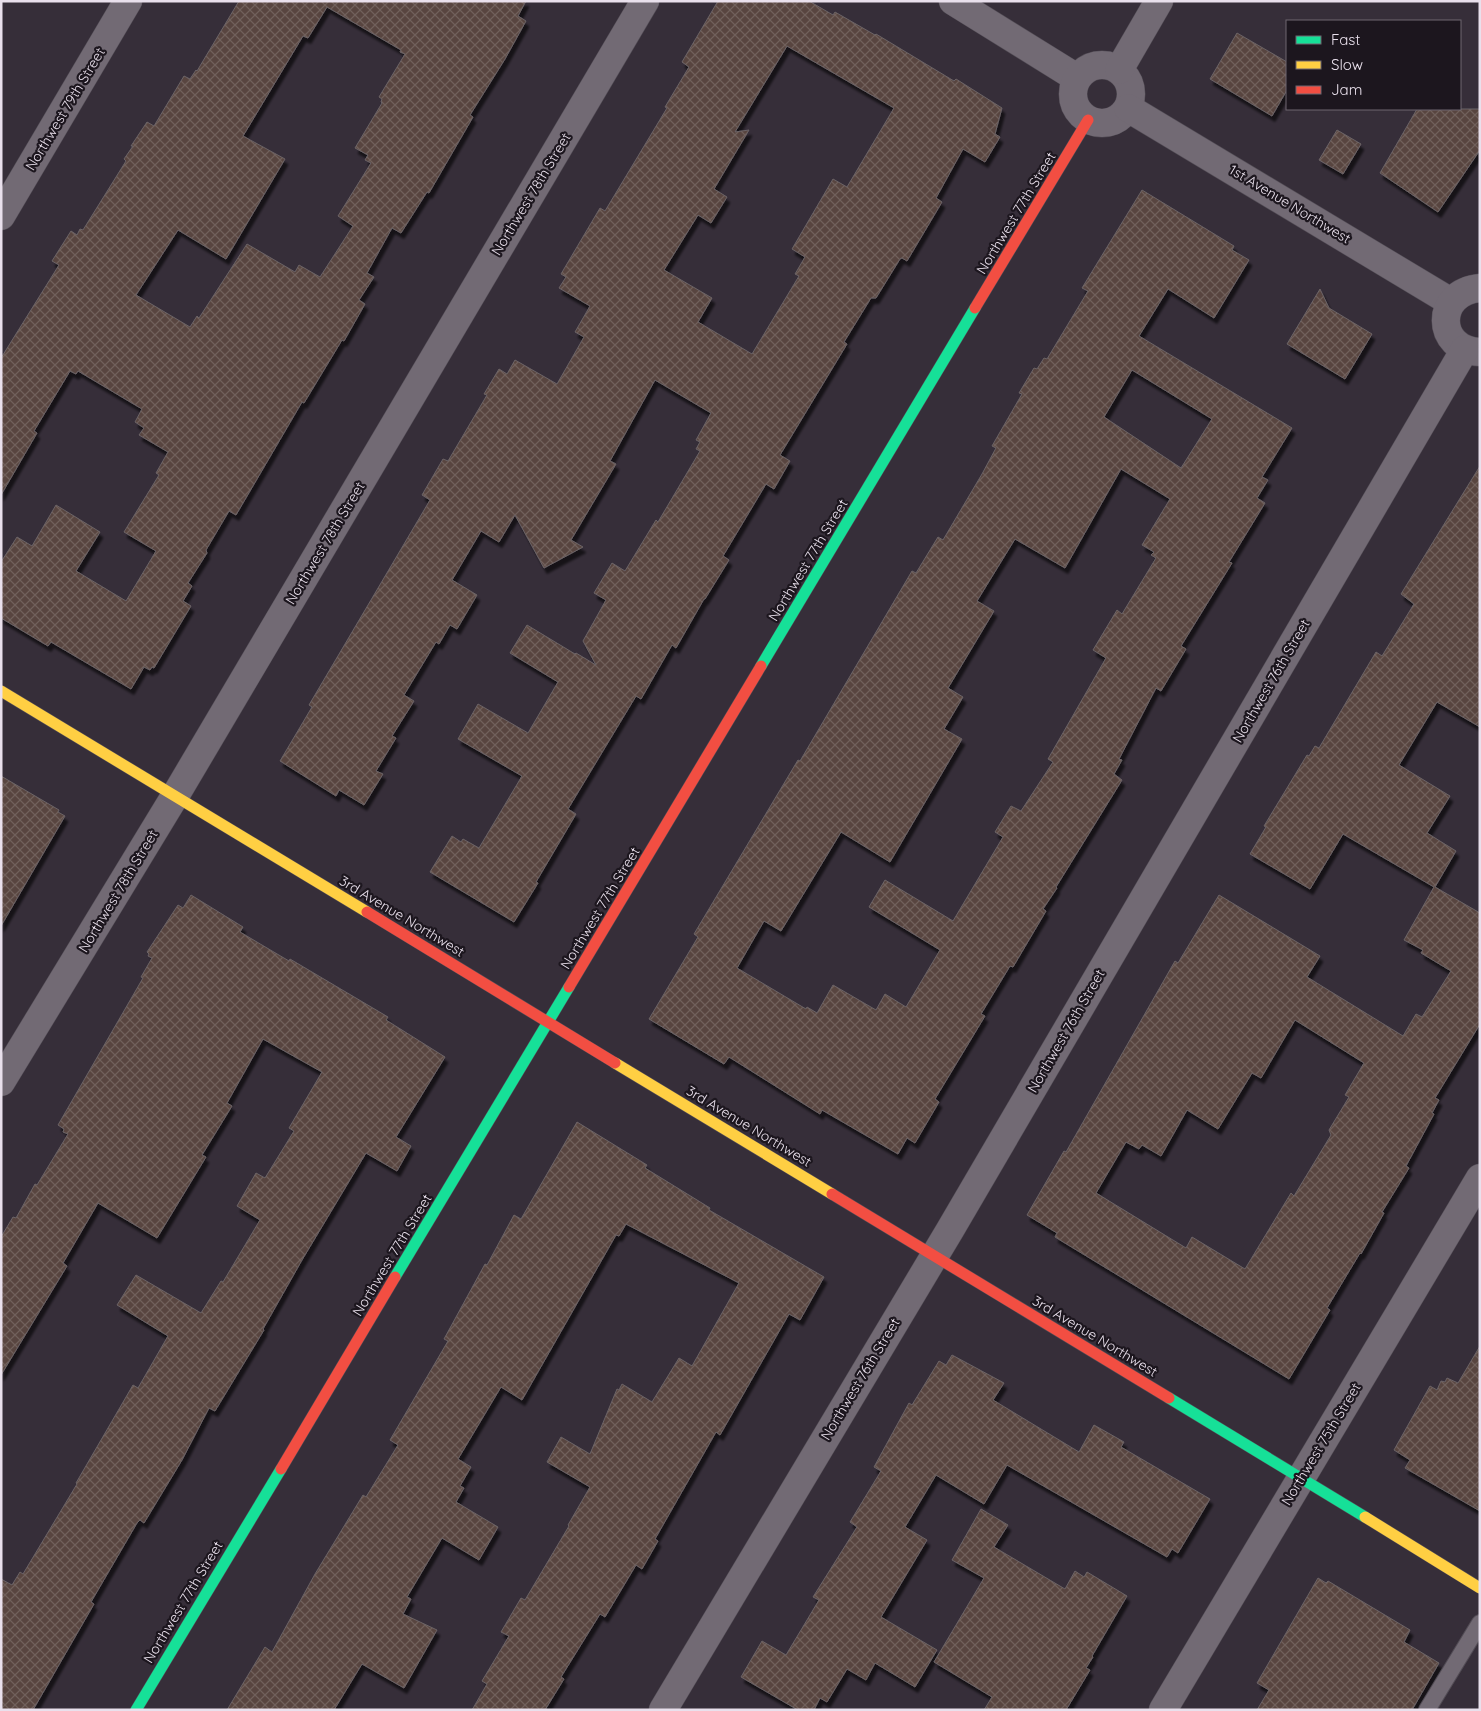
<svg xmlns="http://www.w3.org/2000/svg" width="1481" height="1711" viewBox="0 0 1481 1711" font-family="Quicksand,sans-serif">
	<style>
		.building { fill: url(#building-cross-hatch); stroke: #6b6366; fill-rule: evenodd; filter: url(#shadow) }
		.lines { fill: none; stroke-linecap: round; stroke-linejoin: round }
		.lane-casing { stroke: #524c55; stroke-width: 18 }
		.street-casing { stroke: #524c55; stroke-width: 29 }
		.fast-casing { stroke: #524c55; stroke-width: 12 }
		.slow-casing { stroke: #524c55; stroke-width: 12 }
		.jam-casing { stroke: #524c55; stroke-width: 12 }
		.lane { stroke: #726a74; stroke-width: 16 }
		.street { stroke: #726a74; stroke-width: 28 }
		.fast { stroke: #16e098; stroke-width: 11 }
		.slow { stroke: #ffcf43; stroke-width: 11 }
		.jam { stroke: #f24e42; stroke-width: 11 }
		.labels { text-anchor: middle; stroke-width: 4.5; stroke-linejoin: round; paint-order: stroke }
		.street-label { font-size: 14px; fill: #e9e0ec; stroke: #1c161e }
	</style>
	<defs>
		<pattern id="building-cross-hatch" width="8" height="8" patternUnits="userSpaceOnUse" patternTransform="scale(1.25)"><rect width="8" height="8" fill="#58453f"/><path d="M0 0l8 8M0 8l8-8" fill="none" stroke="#70605b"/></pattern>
		<filter id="shadow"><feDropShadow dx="3" dy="5.5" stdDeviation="1" flood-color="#0009"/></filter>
	</defs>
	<rect width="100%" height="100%" fill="#362e39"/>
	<g class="building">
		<path d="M239,1H526L518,16L526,21L505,59L470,115L473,117L429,193L427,192L401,233L392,228L367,273L374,277L359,300L365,304L344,341L342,340L304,403L302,402L236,515L229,511L206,550L207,553L188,583L192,586L183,601L191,606L154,668L152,667L150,670L144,667L131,689L51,642L48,646L1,618V562L17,537L32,546L56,505L100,532L76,571L126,601L156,551L124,532L159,475L156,473L168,452L139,435L144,428L135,422L142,409L78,371L76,374L70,371L34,431L37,433L1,495V358L59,265L52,261L71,231L77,235L80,229L83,230L126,161L124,159L133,146H131L147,122L154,126L184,76L190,79L196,70L197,71ZM327,7L401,50L400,52L405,54L379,97L382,99L381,102L382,103L355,148L368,155L365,160L371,163L338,216L353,226L320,277L299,265L295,272L247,244L199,318L197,316L190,327L136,295L178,230L226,259L285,159L243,136L303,36L308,38Z"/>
		<path d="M718,1H809L833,15L835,12L875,35L876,34L954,81L956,79L1002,108L995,134L1000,137L985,162L963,149L936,198L942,202L907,261L902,258L900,259L876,298H871L844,342L847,344L780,455L790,461L774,489L766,484L723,556L729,560L705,599H704L676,648L672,645L641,699L636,696L568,809L576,814L536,882L538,883L514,922L430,872L452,836L461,842L463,839L479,848L522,776L458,739L478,704L528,733L558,682L510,653L527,625L575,654L576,653L596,665L583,641L606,600L594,593L612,563L625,571L656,520L658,522L700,451L696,449L700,442L696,440L711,413L655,380L610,461L616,464L571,540L583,547L544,568L515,515L499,542L481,531L452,580L477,595L457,629L450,625L439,644L436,642L404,695L414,701L392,736L396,738L376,771L383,774L364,805L339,790L336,796L280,761L312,707L309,705L430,500L422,495L443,459L448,461L487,395L484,394L499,369L507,374L515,360L557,384L584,337L575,332L590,306L559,288L566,277L561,274L600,208L605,211L667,108L665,107L689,67L682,62ZM787,46L894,108L847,187L833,179L792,249L805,257L795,274L799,276L752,354L698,322L712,298L664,270L698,215L711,223L727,197L714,189L749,130L735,132Z"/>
		<path d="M1237,33L1287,62V90L1272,116L1210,79Z"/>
		<path d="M1417,109H1480V150L1438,212L1380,173Z"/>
		<path d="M1337,130L1361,144L1343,174L1319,160Z"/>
		<path d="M1142,190L1234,246L1232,250L1249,260L1214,318L1168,289L1139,336L1292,428L1262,477L1268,480L1257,498L1265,503L1229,562L1232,563L1181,646L1186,649L1161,691L1156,688L1119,759L1122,760L1114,774L1122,780L1056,887L1057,888L1043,909L1046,911L1013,967L1010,966L981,1014L985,1016L935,1099L939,1102L915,1143L907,1138L898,1154L822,1110L820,1114L729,1057L724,1064L649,1019L698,937L694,934L798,760L800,761L912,571L916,573L938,537L943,540L982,474L996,448L992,446L1022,394L1019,393L1034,368L1037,369L1044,358L1047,359L1088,291L1082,288ZM1132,370L1212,419L1181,468L1104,417ZM1121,469L1170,499L1142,545L1154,552L1151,555L1156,558L1122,614L1117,610L1093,650L1106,658L1048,759L1053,762L1021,811L1011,806L995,832L1003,837L953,921L885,880L869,907L940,950L906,1007L885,994L876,1010L833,985L817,1013L807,1007L806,1009L737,968L764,921L781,931L841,832L890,862L962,739L944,729L963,697L948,688L994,611L977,601L1015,539L1065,568Z"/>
		<path d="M1320,289L1329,308L1372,334L1345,379L1287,344Z"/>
		<path d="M1480,466V727L1437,702L1399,765L1450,796L1427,833L1456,851L1435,887L1480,913V1024L1435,1098L1439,1100L1432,1113L1434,1114L1406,1166L1409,1168L1382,1212L1384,1213L1361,1254L1360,1253L1327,1308L1330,1310L1289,1379L1055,1237L1057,1233L1027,1215L1064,1151L1066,1152L1175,961L1178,963L1219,895L1320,956L1307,977L1403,1036L1416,1014L1422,1017L1451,971L1421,953L1423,950L1404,940L1434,887L1343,834L1310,889L1250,854L1266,827L1264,826L1307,755L1309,756L1315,746L1319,748L1376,652L1382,656L1414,604L1401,594ZM1295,1020L1364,1063L1345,1095L1349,1097L1329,1130L1331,1135L1294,1196L1291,1193L1245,1269L1192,1237L1186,1248L1096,1193L1126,1142L1139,1149L1142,1145L1161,1156L1187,1110L1218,1129L1252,1073L1261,1078Z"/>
		<path d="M1,776L59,810L58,812L65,816L1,926Z"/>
		<path d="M191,895L243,927L240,932L289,961L290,959L388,1017L386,1020L445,1057L396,1137L411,1146L397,1171L366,1153L302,1260L263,1329L264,1330L215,1411L209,1408L182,1460L144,1523L140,1520L137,1523L91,1602L94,1604L33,1710H1V1579L12,1585L20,1572L23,1574L77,1484L76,1483L133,1385L138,1388L168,1336L117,1305L136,1275L201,1313L221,1281L223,1282L260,1220L237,1206L256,1173L265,1178L294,1131L289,1128L322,1072L263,1039L227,1103L232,1106L202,1155L206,1157L157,1238L98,1203L63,1263L67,1266L1,1375V1237L13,1217L16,1218L35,1184L37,1185L68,1134L63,1132L64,1129L58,1125L143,978L141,977L152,958L148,956L149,954L147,952L178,905L183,908Z"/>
		<path d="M577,1122L647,1165L645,1168L710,1208L709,1210L824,1277L800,1320L789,1314L720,1435L716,1432L655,1539L658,1541L642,1569L636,1565L605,1617L600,1614L561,1677L564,1679L545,1710H472L487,1684L482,1681L509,1636L501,1632L521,1598L525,1600L569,1526L568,1525L590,1487L547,1462L561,1437L590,1454L617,1389L619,1390L622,1384L652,1402L679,1358L692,1366L739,1283L626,1224L619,1236L616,1235L522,1400L501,1387L458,1459L471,1467L460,1486L464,1488L456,1502L498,1527L479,1560L442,1538L407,1597L411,1599L403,1614L437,1630L404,1688L362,1664L334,1710H227L265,1647L272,1652L315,1574L363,1495L366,1497L398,1445L390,1440L448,1341L444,1339L485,1264L487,1265L514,1215L521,1219Z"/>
		<path d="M1480,1346V1511L1405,1468L1410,1460L1394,1450L1430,1386L1437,1390L1441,1381L1445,1382L1447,1378L1458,1383Z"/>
		<path d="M952,1355L1004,1383L993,1400L1079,1452L1094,1425L1124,1442L1121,1447L1210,1499L1178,1553L1172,1549L1167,1557L1007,1465L984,1504L936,1475L905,1527L927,1540L881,1617L937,1650L915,1687L875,1663L866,1680L847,1669L827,1702L820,1698L814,1710H798L741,1677L762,1641L786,1655L819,1600L813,1597L857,1527L850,1522L881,1471L874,1467L909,1403L912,1405L939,1361L946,1365Z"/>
		<path d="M981,1509L1008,1525L994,1547L1065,1589L1075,1571L1084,1577L1087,1572L1127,1596L1092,1656L1093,1657L1086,1668L1090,1670L1066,1710H984L992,1697L934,1662L984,1578L952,1560Z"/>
		<path d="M1318,1578L1326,1583L1328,1581L1410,1630L1404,1642L1439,1663L1412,1710H1257L1269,1690L1257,1683Z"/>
	</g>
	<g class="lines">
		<g class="lane-casing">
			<path id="lane" d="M1427,1710L1480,1623"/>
		</g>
		<g class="street-casing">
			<g id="street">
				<path d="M953,1L1077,78"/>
				<circle cx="1102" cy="94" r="29"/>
				<path d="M1119,70L1159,1"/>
				<path d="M1128,108L1451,302"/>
				<path d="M1,216L128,1"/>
				<path d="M1480,288C1434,292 1435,350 1480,352"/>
				<path d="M1,1082L175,796L645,1"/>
				<path d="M663,1710L950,1230L1465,349"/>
				<path d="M1163,1710L1480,1178"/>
			</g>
		</g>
		<g class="fast-casing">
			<g id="fast">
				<path d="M761,666L975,308"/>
				<path d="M395,1277L569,987"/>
				<path d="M1169,1398L1365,1517"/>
				<path d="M136,1710L281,1469"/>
			</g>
		</g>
		<g class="slow-casing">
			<g id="slow">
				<path d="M1,691L367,912"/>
				<path d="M615,1063L832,1194"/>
				<path d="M1365,1517L1480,1588"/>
			</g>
		</g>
		<g class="jam-casing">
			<g id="jam">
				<path d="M975,308L1088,120"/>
				<path d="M367,912L615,1063"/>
				<path d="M569,987L761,666"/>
				<path d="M832,1194L1169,1398"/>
				<path d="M281,1469L395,1277"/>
			</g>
		</g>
		<use href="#lane" class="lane"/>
		<use href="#street" class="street"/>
		<use href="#fast" class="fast"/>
		<use href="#slow" class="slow"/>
		<use href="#jam" class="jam"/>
	</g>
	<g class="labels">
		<g class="street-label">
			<text transform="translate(65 109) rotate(-59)" y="5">Northwest 79th Street</text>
			<text transform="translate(531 194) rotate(-59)" y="5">Northwest 78th Street</text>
			<text transform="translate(1290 204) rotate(31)" y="5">1st Avenue Northwest</text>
			<text transform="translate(1016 213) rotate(-59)" y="5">Northwest 77th Street</text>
			<text transform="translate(325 543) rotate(-59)" y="5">Northwest 78th Street</text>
			<text transform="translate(808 560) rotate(-59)" y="5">Northwest 77th Street</text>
			<text transform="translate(1271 681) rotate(-60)" y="5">Northwest 76th Street</text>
			<text transform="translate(118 891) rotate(-59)" y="5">Northwest 78th Street</text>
			<text transform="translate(600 908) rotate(-59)" y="5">Northwest 77th Street</text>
			<text transform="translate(402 916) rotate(31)" y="5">3rd Avenue Northwest</text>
			<text transform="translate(1066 1031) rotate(-60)" y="5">Northwest 76th Street</text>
			<text transform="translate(749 1126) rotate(31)" y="5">3rd Avenue Northwest</text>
			<text transform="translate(392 1255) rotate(-59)" y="5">Northwest 77th Street</text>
			<text transform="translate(1095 1336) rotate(31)" y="5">3rd Avenue Northwest</text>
			<text transform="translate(860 1379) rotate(-59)" y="5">Northwest 76th Street</text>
			<text transform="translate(1321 1444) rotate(-59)" y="5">Northwest 75th Street</text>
			<text transform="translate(183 1602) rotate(-59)" y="5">Northwest 77th Street</text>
		</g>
	</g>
	<rect width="1481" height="1711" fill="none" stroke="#e9e0ec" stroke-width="5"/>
	<rect x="1286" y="20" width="175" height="90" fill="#1c161e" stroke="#6e6770"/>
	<rect x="1296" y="36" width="25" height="8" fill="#16e098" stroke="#6e6770"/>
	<text x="1331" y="45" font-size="15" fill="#e9e0ec">Fast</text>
	<rect x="1296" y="61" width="25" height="8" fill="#ffcf43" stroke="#6e6770"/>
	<text x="1331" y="70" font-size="15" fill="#e9e0ec">Slow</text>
	<rect x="1296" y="86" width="25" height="8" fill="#f24e42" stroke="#6e6770"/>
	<text x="1331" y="95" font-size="15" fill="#e9e0ec">Jam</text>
</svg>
